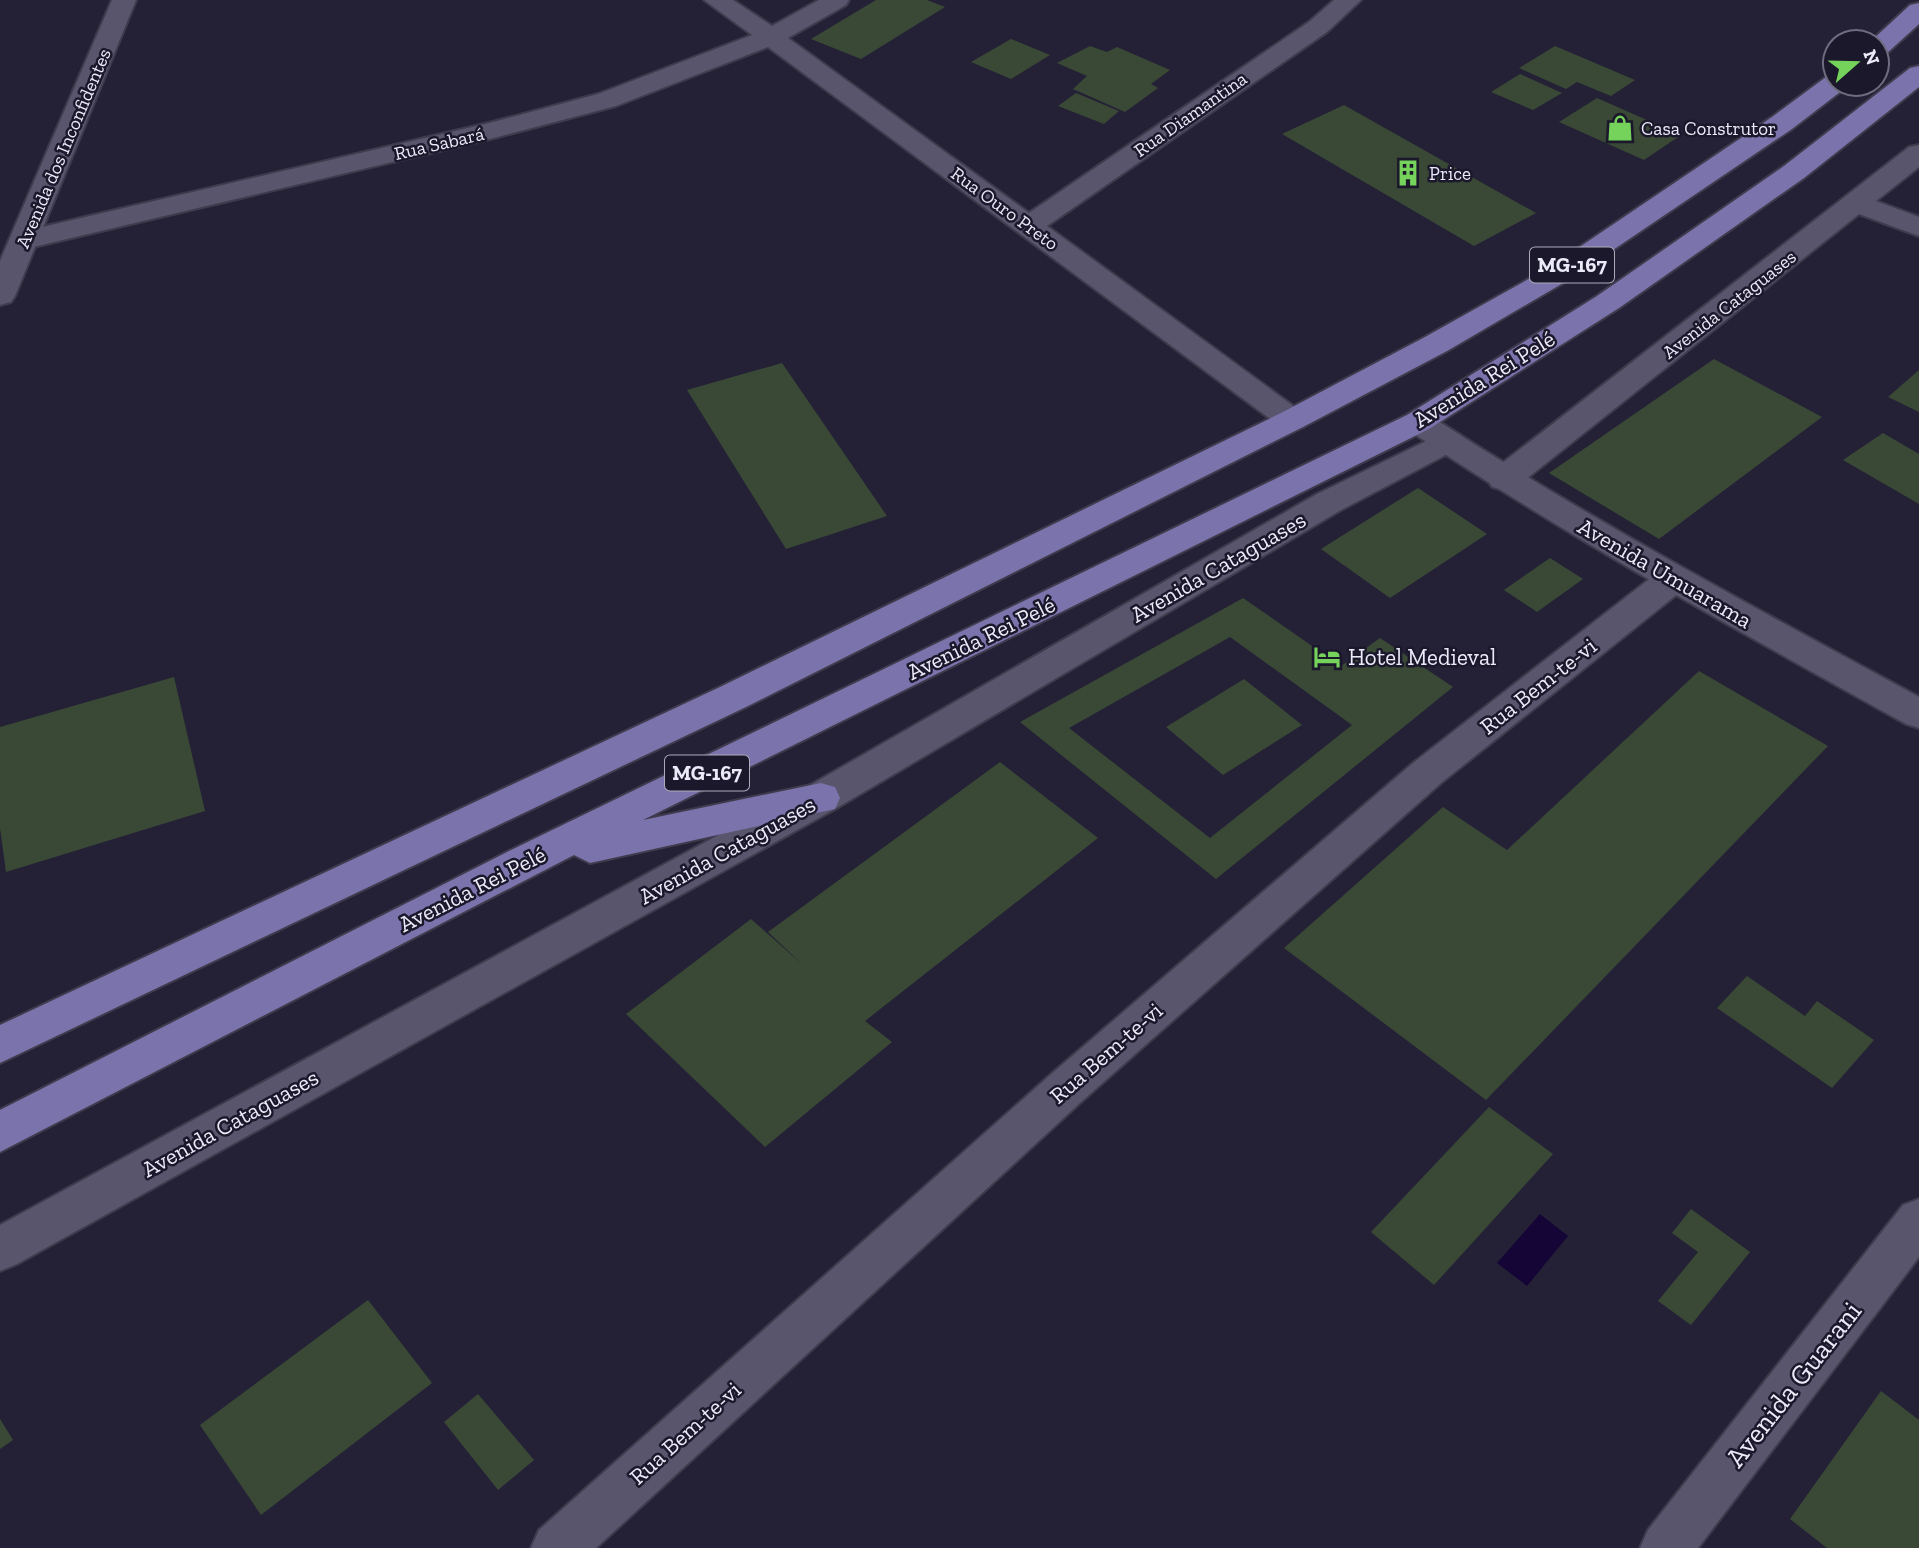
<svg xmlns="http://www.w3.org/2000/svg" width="1919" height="1548" viewBox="0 0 1919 1548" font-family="'Zilla Slab',serif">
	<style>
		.water { fill: #150537 }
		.building { fill: #394935; fill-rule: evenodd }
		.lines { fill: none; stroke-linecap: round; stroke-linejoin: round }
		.street-casing { stroke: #3f3b4d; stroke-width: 4 }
		.secondary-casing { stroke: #3f3b4d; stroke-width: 4 }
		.primary-casing { stroke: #3f3b4d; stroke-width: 4 }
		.street { fill: #58556d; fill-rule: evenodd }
		.secondary { fill: #58556d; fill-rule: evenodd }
		.primary { fill: #7b73ab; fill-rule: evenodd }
		.labels { text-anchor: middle; stroke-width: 5; stroke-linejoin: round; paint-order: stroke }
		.far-street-label { font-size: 19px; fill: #ebeaf8; stroke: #1b182c }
		.far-poi-label { font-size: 19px; fill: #ebeaf8; stroke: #1b182c; text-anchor: start }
		.shield { fill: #1b182c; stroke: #adabbb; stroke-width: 2 }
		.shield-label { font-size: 21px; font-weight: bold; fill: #ebeaf8 }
		.street-label { font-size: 23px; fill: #ebeaf8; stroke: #1b182c }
		.poi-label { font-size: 23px; fill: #ebeaf8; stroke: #1b182c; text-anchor: start }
		.near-street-label { font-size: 28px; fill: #ebeaf8; stroke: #1b182c }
	</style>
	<rect width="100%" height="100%" fill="#242136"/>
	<path class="water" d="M1540,1214L1568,1236L1527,1286L1497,1263Z"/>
	<g class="building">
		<path d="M876,0H927L945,7L861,59L811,39Z"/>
		<path d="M1011,39L1050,55L1011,79L971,62Z"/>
		<path d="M1090,46L1107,52L1117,47L1170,70L1151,84L1158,88L1125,112L1073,89L1087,76L1057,63Z"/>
		<path d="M1555,46L1635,80L1611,96L1577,82L1566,89L1519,68Z"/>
		<path d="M1520,74L1562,93L1533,110L1491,92Z"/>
		<path d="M1076,93L1119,111L1104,124L1058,106Z"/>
		<path d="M1597,98L1681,135L1644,160L1559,122Z"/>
		<path d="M1344,105L1536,213L1474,246L1282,134Z"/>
		<path d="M1714,359L1822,417L1659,539L1549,473Z"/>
		<path d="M782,363L887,516L786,549L687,390Z"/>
		<path d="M1919,370V412L1888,397Z"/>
		<path d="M1883,433L1919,454V504L1843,460Z"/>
		<path d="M1418,488L1487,534L1390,598L1321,549Z"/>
		<path d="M1550,558L1583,579L1537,612L1504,590Z"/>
		<path d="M1243,598L1341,666L1380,638L1453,687L1216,879L1020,722ZM1230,637L1352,725L1210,838L1069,728Z"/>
		<path d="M1699,671L1828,746L1486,1100L1284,948L1443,807L1507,850Z"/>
		<path d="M174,677L205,811L6,872L0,828V727Z"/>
		<path d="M1244,679L1302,725L1223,775L1166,727Z"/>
		<path d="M1000,762L1098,838L865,1021L892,1042L765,1147L626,1014L751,919L803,965L768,932Z"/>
		<path d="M1747,976L1805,1016L1817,1001L1874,1040L1832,1088L1717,1008Z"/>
		<path d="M1489,1107L1553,1154L1434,1285L1371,1232Z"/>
		<path d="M1691,1209L1750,1252L1691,1325L1658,1301L1698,1252L1672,1233Z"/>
		<path d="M368,1300L432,1383L261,1515L200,1425Z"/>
		<path d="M1881,1391L1919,1420V1548H1827L1790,1519Z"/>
		<path d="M478,1394L534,1460L498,1490L444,1422Z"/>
		<path d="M0,1419L13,1440L0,1449Z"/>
	</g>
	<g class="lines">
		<g class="street-casing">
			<g id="street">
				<path d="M704,0H733L772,26L819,0H849L846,5L788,38L1029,213L1309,22L1334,0H1361L1327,32L1047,226L1303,413L1308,420L1303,427L1292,430L1281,427L768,47L616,106L494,138L25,249L15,246L11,240L15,234L25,231L489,123L598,94L752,35Z"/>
				<path d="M1919,145V167L1876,201L1919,217V236L1859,214L1516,487L1504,490L1492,487L1487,479L1492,471L1909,147Z"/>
				<path d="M1447,431L1459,434L1463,441L1459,448L1341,510L835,809L17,1264L0,1271V1225L807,787L1317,494Z"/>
				<path d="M1673,567L1685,570L1691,579L1685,588L1441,783L1081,1102L596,1548H531L539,1530L1049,1076L1413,763L1661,570Z"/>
				<path d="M1919,1199V1257L1698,1548H1640L1648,1530L1903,1205Z"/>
			</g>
		</g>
		<g class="secondary-casing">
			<g id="secondary">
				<path d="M112,0H136L15,296L11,302L0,305V261Z"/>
				<path d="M1418,412L1429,415C1587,518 1753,607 1919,697V728L1906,724C1737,630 1567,537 1407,429L1402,422L1407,415Z"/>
			</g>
		</g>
		<g class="primary-casing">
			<g id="primary">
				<path d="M1919,3V24L1886,54L1877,57V42H1870L1910,5Z"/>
				<path d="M1919,66V87L1804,178L1619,308L1429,429L643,820L821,783L835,787L840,798L835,809L590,863L574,855L0,1152V1110L509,851L1407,415L1597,296L1784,166L1910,68Z"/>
				<path d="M1835,75V84H1847L1844,89L1792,129L1570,279L1447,351L1303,427L746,707L0,1063V1025L720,687L1281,413L1425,337L1550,267L1772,117L1826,77Z"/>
			</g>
		</g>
		<use href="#street" class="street"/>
		<use href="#secondary" class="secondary"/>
		<use href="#primary" class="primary"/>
	</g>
	<defs>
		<g id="shop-bare" transform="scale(2.1)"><path d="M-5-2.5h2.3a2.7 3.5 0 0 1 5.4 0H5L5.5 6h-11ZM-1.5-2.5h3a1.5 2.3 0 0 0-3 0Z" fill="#75d25b" stroke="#1b182c" stroke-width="2.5" paint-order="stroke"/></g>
		<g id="building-bare" transform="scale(2.1)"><path d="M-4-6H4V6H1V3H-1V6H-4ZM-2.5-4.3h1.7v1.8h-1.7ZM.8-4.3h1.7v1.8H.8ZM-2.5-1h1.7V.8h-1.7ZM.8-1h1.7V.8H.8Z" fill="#75d25b" stroke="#1b182c" stroke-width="2.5" paint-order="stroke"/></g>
		<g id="hotel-bare" transform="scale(2.1)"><path d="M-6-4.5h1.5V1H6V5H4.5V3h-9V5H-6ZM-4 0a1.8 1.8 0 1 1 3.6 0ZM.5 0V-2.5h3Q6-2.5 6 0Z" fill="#75d25b" stroke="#1b182c" stroke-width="2.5" paint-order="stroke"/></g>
	</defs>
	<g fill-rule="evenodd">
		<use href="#shop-bare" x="1620" y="128"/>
		<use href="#building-bare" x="1408" y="173"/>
		<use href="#hotel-bare" x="1327" y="657"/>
	</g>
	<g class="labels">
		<g class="far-street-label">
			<text transform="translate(1190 114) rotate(-35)" y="7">Rua Diamantina</text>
			<text transform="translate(439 143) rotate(-13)" y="7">Rua Sabará</text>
			<text transform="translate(63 148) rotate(-67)" y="7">Avenida dos Inconfidentes</text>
			<text transform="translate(1005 208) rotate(36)" y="7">Rua Ouro Preto</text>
			<text transform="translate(1729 304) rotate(-38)" y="7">Avenida Cataguases</text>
		</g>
		<g class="far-poi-label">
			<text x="1641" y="135">Casa Construtor</text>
			<text x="1429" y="180">Price</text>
		</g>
		<g class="shield">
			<rect x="1530" y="247.5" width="84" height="35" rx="5"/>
			<rect x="665" y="755.5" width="84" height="35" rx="5"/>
		</g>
		<g class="shield-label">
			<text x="1572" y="272">MG-167</text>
			<text x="707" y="780">MG-167</text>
		</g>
		<g class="street-label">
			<text transform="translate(1484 379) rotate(-32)" y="8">Avenida Rei Pelé</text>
			<text transform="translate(1218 567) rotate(-30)" y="8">Avenida Cataguases</text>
			<text transform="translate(1665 573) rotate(30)" y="8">Avenida Umuarama</text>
			<text transform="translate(981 638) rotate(-26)" y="8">Avenida Rei Pelé</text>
			<text transform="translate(1538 686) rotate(-38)" y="8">Rua Bem-te-vi</text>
			<text transform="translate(727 850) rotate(-29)" y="8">Avenida Cataguases</text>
			<text transform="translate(472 889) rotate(-27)" y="8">Avenida Rei Pelé</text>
			<text transform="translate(1106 1053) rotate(-41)" y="8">Rua Bem-te-vi</text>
			<text transform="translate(230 1123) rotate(-29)" y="8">Avenida Cataguases</text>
			<text transform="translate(685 1433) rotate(-42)" y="8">Rua Bem-te-vi</text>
		</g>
		<g class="poi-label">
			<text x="1348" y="665">Hotel Medieval</text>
		</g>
		<g class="near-street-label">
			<text transform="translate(1793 1384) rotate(-52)" y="10">Avenida Guarani</text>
		</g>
	</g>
	<g transform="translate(1856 63) rotate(70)"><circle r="33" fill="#1b182c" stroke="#6e6c7e" stroke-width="2"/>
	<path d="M0-5L12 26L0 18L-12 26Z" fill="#75d25b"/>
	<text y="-10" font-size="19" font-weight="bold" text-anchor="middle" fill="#ebeaf8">N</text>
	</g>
</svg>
